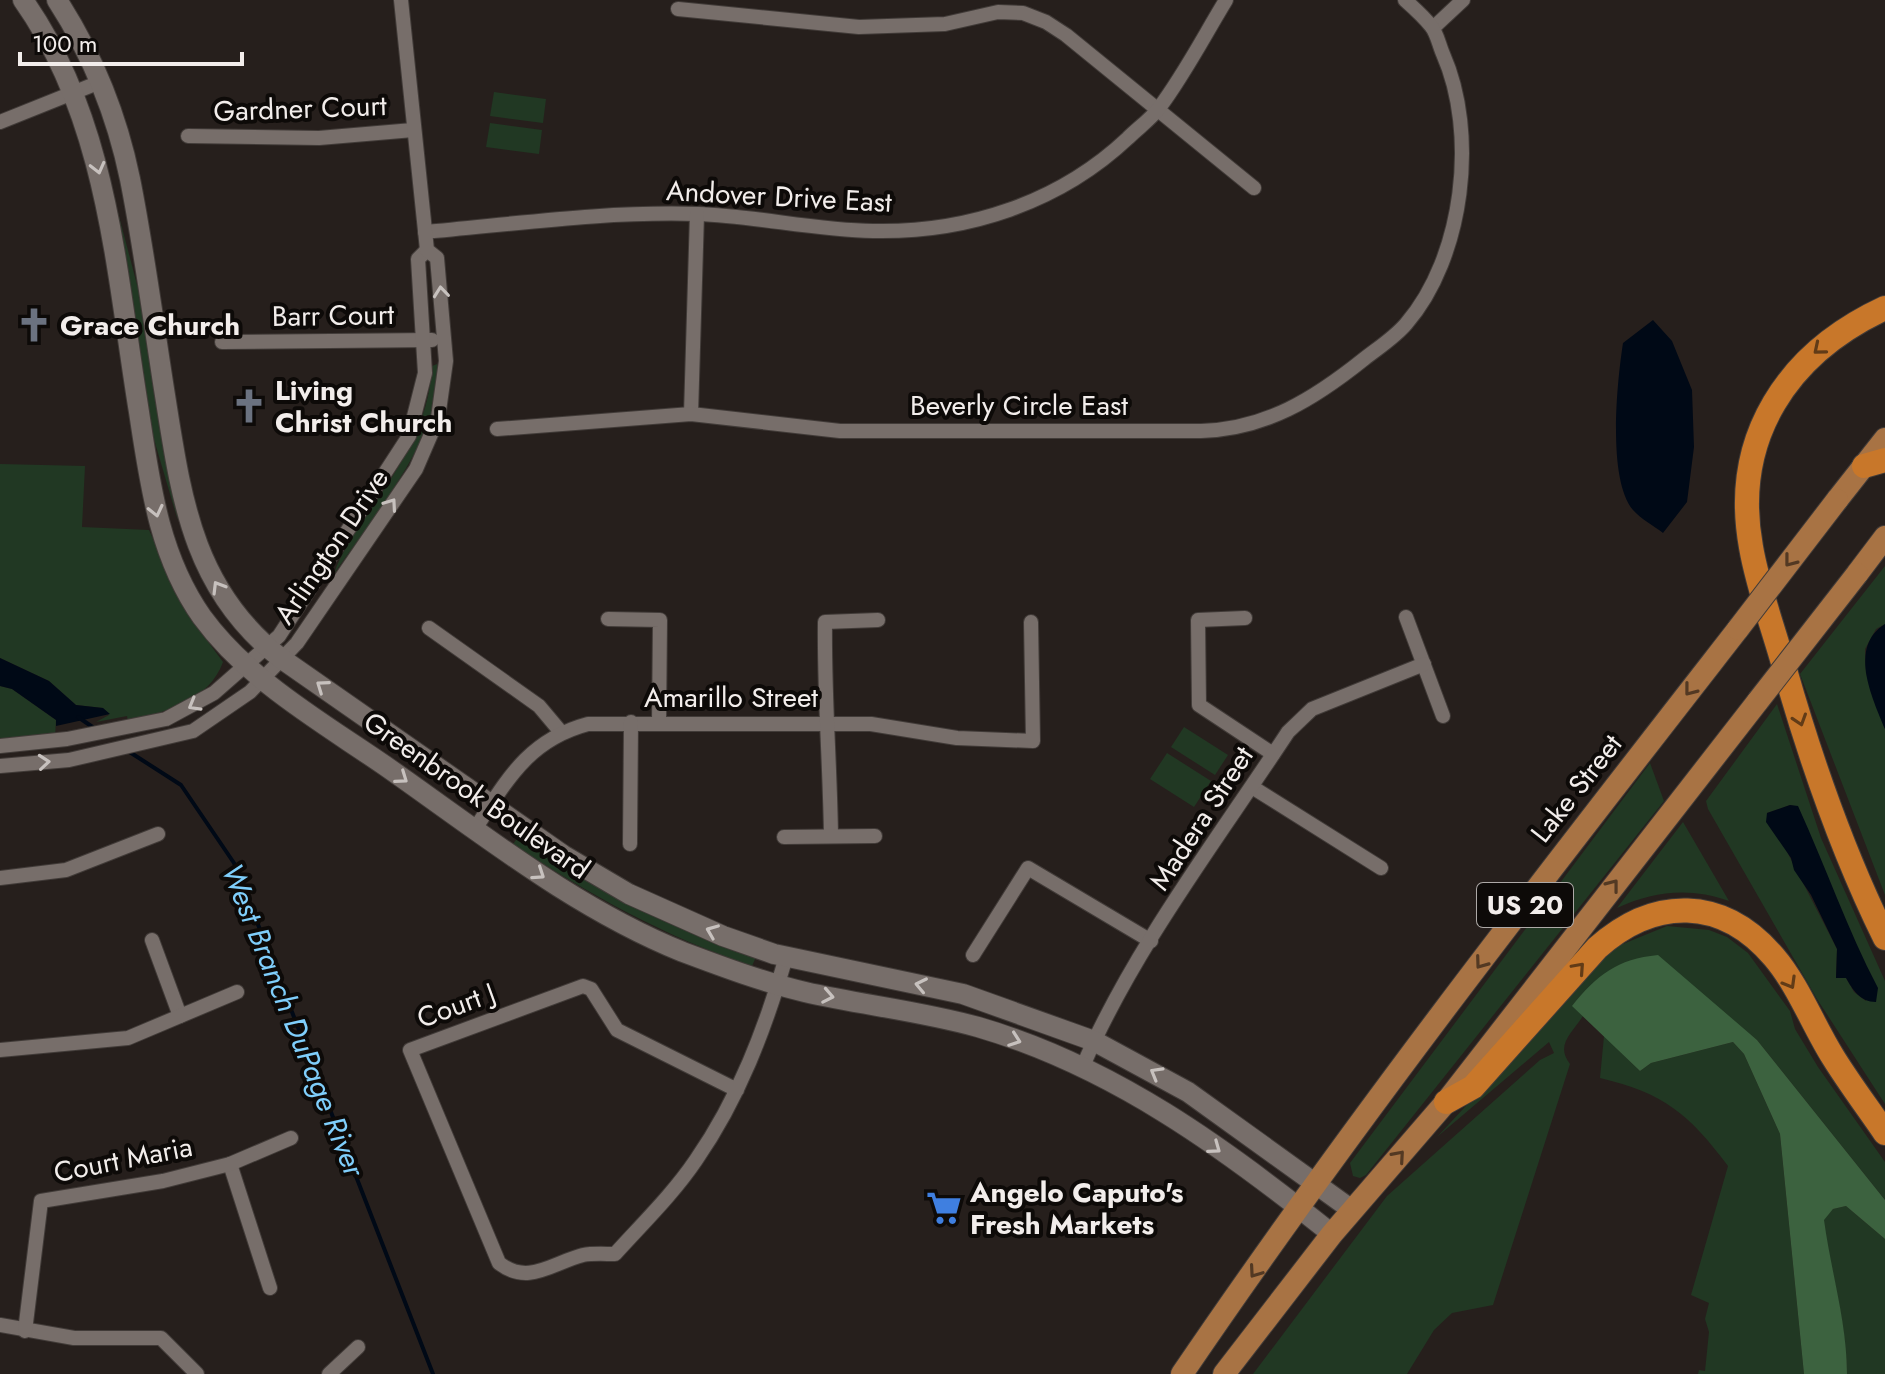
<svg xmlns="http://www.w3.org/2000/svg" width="1885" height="1374" viewBox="0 0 1885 1374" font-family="Jost,sans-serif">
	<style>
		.green { fill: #213823; fill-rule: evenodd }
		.forest { fill: #3c623f }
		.water { fill: #000916 }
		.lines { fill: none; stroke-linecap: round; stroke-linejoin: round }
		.stream { stroke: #000916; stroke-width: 4 }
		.minor-casing { stroke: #413b38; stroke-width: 16 }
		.secondary-casing { stroke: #413b38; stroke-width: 22 }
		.primary-casing { stroke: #413b38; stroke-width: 24 }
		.motorway-casing { stroke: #413b38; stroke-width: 26 }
		.minor { stroke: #776e6a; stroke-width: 14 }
		.secondary { stroke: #776e6a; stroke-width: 20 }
		.primary { stroke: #a87344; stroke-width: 22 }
		.motorway { stroke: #c8772a; stroke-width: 24 }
		.primary-bridge-casing { stroke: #413b38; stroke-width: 24; stroke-linecap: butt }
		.primary-bridge { stroke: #a87344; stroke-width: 22 }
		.oneway { stroke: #c7c1be }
		.oneway2 { stroke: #613b17 }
		.oneway3 { stroke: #533923 }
		.labels { text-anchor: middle; stroke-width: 8; stroke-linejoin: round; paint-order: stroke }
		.shield { fill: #0d0a08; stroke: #ada9a7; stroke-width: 2 }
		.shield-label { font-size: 26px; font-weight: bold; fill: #f2edeb }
		.street-label { font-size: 28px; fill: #f2edeb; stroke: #0d0a08 }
		.poi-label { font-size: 28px; font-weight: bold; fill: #f2edeb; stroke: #0d0a08; text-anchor: start }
		.water-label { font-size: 30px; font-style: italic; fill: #7fcefb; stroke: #0d0a08 }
	</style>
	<rect width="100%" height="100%" fill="#261f1c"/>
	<g class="green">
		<path d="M494,92L546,99L543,123L490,116Z"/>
		<path d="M490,123L542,130L539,154L486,147Z"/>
		<path d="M115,201L140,296L178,521L153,436Z"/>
		<path d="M437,364C453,420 366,527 334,574C339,556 355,533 366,516C399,468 429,425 432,366Z"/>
		<path d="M0,464L85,466L82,527L149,530L189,616L223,662C209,701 165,712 128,721L127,716L96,722L109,715L103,708L76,705L49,681L0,658Z"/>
		<path d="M1885,566V624L1876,629L1865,649L1866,673L1885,729V895L1800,674Z"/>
		<path d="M0,686L12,689L56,720L55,737L0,741Z"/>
		<path d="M1777,704L1821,838L1885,981V1104L1817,999L1708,809L1706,801ZM1790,805L1798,807L1859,953L1866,1001L1854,992L1846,978H1836L1837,949L1767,813Z"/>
		<path d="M1184,727L1228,755L1215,775L1171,747Z"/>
		<path d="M1167,753L1211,781L1194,807L1150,779Z"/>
		<path d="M1650,763L1664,801L1366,1175L1360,1178L1353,1176L1350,1163Z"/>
		<path d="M1683,822L1729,901C1690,887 1654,891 1617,908Z"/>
		<path d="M519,836C601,888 664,924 756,957L752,966C666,937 589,895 513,844Z"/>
		<path d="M1667,926L1709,930L1727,937L1748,953L1790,1011L1795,1029L1818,1067L1885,1162V1200L1757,1040L1713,1005H1573L1583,1016C1572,1033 1555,1045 1570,1064L1493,1305L1452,1313L1434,1330L1407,1374H1253L1387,1196L1540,1060L1554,1053L1549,1042L1437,1137L1596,966L1618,946Z"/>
		<path d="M1604,1036L1640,1071L1651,1063L1733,1042L1744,1054L1780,1134L1804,1374H1698L1699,1370L1705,1371L1709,1332L1705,1319L1709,1303L1691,1295L1728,1166C1689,1114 1664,1093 1600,1078Z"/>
		<path d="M1846,1206L1885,1239V1374H1847C1846,1322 1831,1272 1823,1220L1833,1209Z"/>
	</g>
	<path class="forest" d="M1658,955L1757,1040L1885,1200V1239L1846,1206L1833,1209L1824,1220C1831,1272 1847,1322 1847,1374H1804L1780,1134L1744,1054L1733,1042L1651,1063L1640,1071L1572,1006C1597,975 1617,959 1658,955Z"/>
	<g class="water">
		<path d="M1653,320L1672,341L1692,390L1694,447L1687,502L1663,533C1654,526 1641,519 1633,510C1607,479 1617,382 1623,343Z"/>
		<path d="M1885,624V729C1872,697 1848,647 1885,624Z"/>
		<path d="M0,658L49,681L76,705L103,708L110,714L56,726V720L12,689L0,686Z"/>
		<path d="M1790,805L1798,806C1826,867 1847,929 1878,988L1876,1002C1860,1002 1853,990 1846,978H1836L1837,949L1811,895L1794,870L1791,858L1766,822L1767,813Z"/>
	</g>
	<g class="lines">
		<g class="stream">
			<path d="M78,717L94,728"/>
			<path d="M128,751L181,785L234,863L433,1374"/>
		</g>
		<g class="minor-casing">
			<g id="minor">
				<path d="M678,9L859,27L945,24L998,12L1023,13L1046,22L1066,35L1254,188"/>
				<path d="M1433,28L1463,0"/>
				<path d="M0,122L100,82"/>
				<path d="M188,136L319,138L413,130"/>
				<path d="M425,232C515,224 607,211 698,214C756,216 814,230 873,231C967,233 1059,203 1128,138C1138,128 1151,119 1159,108C1184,75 1204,36 1226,0"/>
				<path d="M222,342L432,340"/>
				<path d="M691,414L697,214"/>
				<path d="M497,429L691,414L840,431H1201C1266,429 1314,399 1364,359C1378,348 1394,338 1406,324C1464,257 1478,133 1443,54C1439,45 1437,33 1431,26C1424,17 1414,8 1405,0"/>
				<path d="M1406,617L1443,716"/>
				<path d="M1245,618L1198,620L1199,705L1273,754"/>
				<path d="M608,619L660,620L659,724"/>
				<path d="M429,628L539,706L560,731"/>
				<path d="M0,746L67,739L166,719L214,693L279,636L409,436L425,373L418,259L427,250"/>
				<path d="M0,766L69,760L193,731L250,692L297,643L416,469L438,418L446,361L437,258L427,250L401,0"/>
				<path d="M1252,787L1381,868"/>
				<path d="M475,829C507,780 528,740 588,724H871L957,738L1033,741L1031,622"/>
				<path d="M831,836C830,764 824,694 825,622L878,620"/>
				<path d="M784,837L875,836"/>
				<path d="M630,844L631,722"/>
				<path d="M0,878L66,870L158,834"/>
				<path d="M152,940L180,1016"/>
				<path d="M973,955L1028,868L1151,941"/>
				<path d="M0,1050L128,1038L237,992"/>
				<path d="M1083,1066C1132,951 1219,837 1288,732L1312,709L1424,664"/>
				<path d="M737,1090L617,1030L591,989L583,986L410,1050L499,1263C528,1286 552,1263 583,1255C593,1253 605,1254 615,1254C643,1223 673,1194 696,1160C739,1098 765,1029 786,957"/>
				<path d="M230,1164L270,1288"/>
				<path d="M0,1325L74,1338H161L197,1374"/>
				<path d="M25,1331L41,1201L163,1181L230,1164L291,1138"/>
				<path d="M329,1374L358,1347"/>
			</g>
		</g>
		<g class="secondary-casing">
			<g id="secondary">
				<path d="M23,0C108,120 116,272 139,412C150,484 159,556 202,617C248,680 320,721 384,765C480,832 574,908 683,952C723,967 763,982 805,992C862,1005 921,1011 978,1027C1112,1066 1225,1148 1332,1234"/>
				<path d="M57,0C92,54 117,116 130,179C144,249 153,319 164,389C181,495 191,589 282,659L563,855L629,894L723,936L774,954L963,994L1094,1041L1188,1092L1352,1210"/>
			</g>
		</g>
		<g class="primary-casing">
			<g id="primary">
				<path d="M1837,500L1885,439"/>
				<path d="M1857,574L1885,537"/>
				<path d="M1182,1374C1356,1118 1548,873 1738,629"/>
				<path d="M1224,1374L1332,1234L1446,1102L1758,701"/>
			</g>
		</g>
		<g class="motorway-casing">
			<g id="motorway">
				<path d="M1885,308C1788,353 1731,437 1751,547C1758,588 1774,630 1785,670C1811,761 1843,853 1885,938"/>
				<path d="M1864,466L1885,460"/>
				<path d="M1446,1102L1473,1087L1597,948C1654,897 1722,896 1774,957C1798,985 1813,1025 1833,1057C1849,1083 1868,1108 1885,1133"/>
			</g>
		</g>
		<use href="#minor" class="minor"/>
		<use href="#secondary" class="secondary"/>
		<use href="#primary" class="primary"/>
		<use href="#motorway" class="motorway"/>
		<g class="primary-bridge-casing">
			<g id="primary-bridge">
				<path d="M1738,629L1837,500"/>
				<path d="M1758,701L1857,574"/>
			</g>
		</g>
		<use href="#primary-bridge" class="primary-bridge"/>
	</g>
	<defs><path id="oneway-chevron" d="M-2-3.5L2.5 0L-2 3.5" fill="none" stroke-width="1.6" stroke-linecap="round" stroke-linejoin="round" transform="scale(2)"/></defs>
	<g class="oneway">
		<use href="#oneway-chevron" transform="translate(98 168) rotate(76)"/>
		<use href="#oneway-chevron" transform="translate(441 292) rotate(-96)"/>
		<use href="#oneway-chevron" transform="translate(391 504) rotate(-55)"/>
		<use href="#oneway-chevron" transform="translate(156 511) rotate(77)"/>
		<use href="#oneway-chevron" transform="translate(218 587) rotate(-121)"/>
		<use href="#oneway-chevron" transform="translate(322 686) rotate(-145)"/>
		<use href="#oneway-chevron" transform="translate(194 705) rotate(150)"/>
		<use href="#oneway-chevron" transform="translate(44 762) rotate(-5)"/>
		<use href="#oneway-chevron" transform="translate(402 778) rotate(35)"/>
		<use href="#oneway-chevron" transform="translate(539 874) rotate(34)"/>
		<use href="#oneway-chevron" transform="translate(712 931) rotate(-158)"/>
		<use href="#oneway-chevron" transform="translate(921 985) rotate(-168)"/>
		<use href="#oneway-chevron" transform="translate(828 996) rotate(11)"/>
		<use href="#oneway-chevron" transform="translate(1015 1040) rotate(20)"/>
		<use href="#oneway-chevron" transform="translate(1156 1073) rotate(-150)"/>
		<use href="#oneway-chevron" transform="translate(1215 1148) rotate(36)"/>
	</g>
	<g class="oneway2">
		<use href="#oneway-chevron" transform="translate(1819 349) rotate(140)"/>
		<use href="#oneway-chevron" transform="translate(1800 720) rotate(72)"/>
		<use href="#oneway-chevron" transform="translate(1579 968) rotate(-48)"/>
		<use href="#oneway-chevron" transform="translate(1790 983) rotate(60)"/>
	</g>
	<g class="oneway3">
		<use href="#oneway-chevron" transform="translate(1790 561) rotate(128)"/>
		<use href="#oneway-chevron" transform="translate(1690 690) rotate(128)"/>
		<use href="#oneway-chevron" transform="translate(1613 885) rotate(-52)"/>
		<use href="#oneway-chevron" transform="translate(1481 963) rotate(126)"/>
		<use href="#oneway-chevron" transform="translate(1399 1156) rotate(-49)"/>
		<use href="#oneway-chevron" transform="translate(1255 1272) rotate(125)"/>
	</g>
	<defs>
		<g id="church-bare" transform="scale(2.76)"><path d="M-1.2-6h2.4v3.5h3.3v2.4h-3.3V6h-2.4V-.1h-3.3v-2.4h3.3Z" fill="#6b7280" stroke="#0d0a08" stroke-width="2.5" paint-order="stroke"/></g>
		<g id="supermarket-bare" transform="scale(2.76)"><path d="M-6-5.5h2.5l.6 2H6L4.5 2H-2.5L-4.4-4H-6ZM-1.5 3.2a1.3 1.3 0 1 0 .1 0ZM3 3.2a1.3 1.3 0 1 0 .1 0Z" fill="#3f7fe0" stroke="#0d0a08" stroke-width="2.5" paint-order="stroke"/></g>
	</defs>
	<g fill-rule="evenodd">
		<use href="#church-bare" x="34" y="325"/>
		<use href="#church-bare" x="249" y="406"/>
		<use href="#supermarket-bare" x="944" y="1208"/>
	</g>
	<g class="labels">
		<rect class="shield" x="1477" y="883" width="96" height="44" rx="6"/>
		<g class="shield-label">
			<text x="1525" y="914">US 20</text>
		</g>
		<g class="street-label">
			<text transform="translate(300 108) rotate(-2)" y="10">Gardner Court</text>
			<text transform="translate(779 196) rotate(3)" y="10">Andover Drive East</text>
			<text transform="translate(333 315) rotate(-1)" y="10">Barr Court</text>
			<text x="1019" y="415">Beverly Circle East</text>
			<text transform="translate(331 546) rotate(-56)" y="10">Arlington Drive</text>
			<text x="731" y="707">Amarillo Street</text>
			<text transform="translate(1576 788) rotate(-52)" y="10">Lake Street</text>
			<text transform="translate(477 795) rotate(35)" y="10">Greenbrook Boulevard</text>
			<text transform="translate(1201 818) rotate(-57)" y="10">Madera Street</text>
			<text transform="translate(456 1005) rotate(-20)" y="10">Court J</text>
			<text transform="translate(123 1159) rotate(-11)" y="10">Court Maria</text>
		</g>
		<g class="poi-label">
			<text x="60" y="335">Grace Church</text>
			<text x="275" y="400">Living<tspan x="275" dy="32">Christ Church</tspan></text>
			<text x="970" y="1202">Angelo Caputo's<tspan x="970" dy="32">Fresh Markets</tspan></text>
		</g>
		<g class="water-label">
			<text transform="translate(293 1020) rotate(68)" y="10">West Branch DuPage River</text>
		</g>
	</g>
	<path d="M20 52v12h222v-12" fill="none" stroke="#f2edeb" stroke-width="4"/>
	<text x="32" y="52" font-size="24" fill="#f2edeb" stroke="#0d0a08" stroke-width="6" paint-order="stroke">100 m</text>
</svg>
